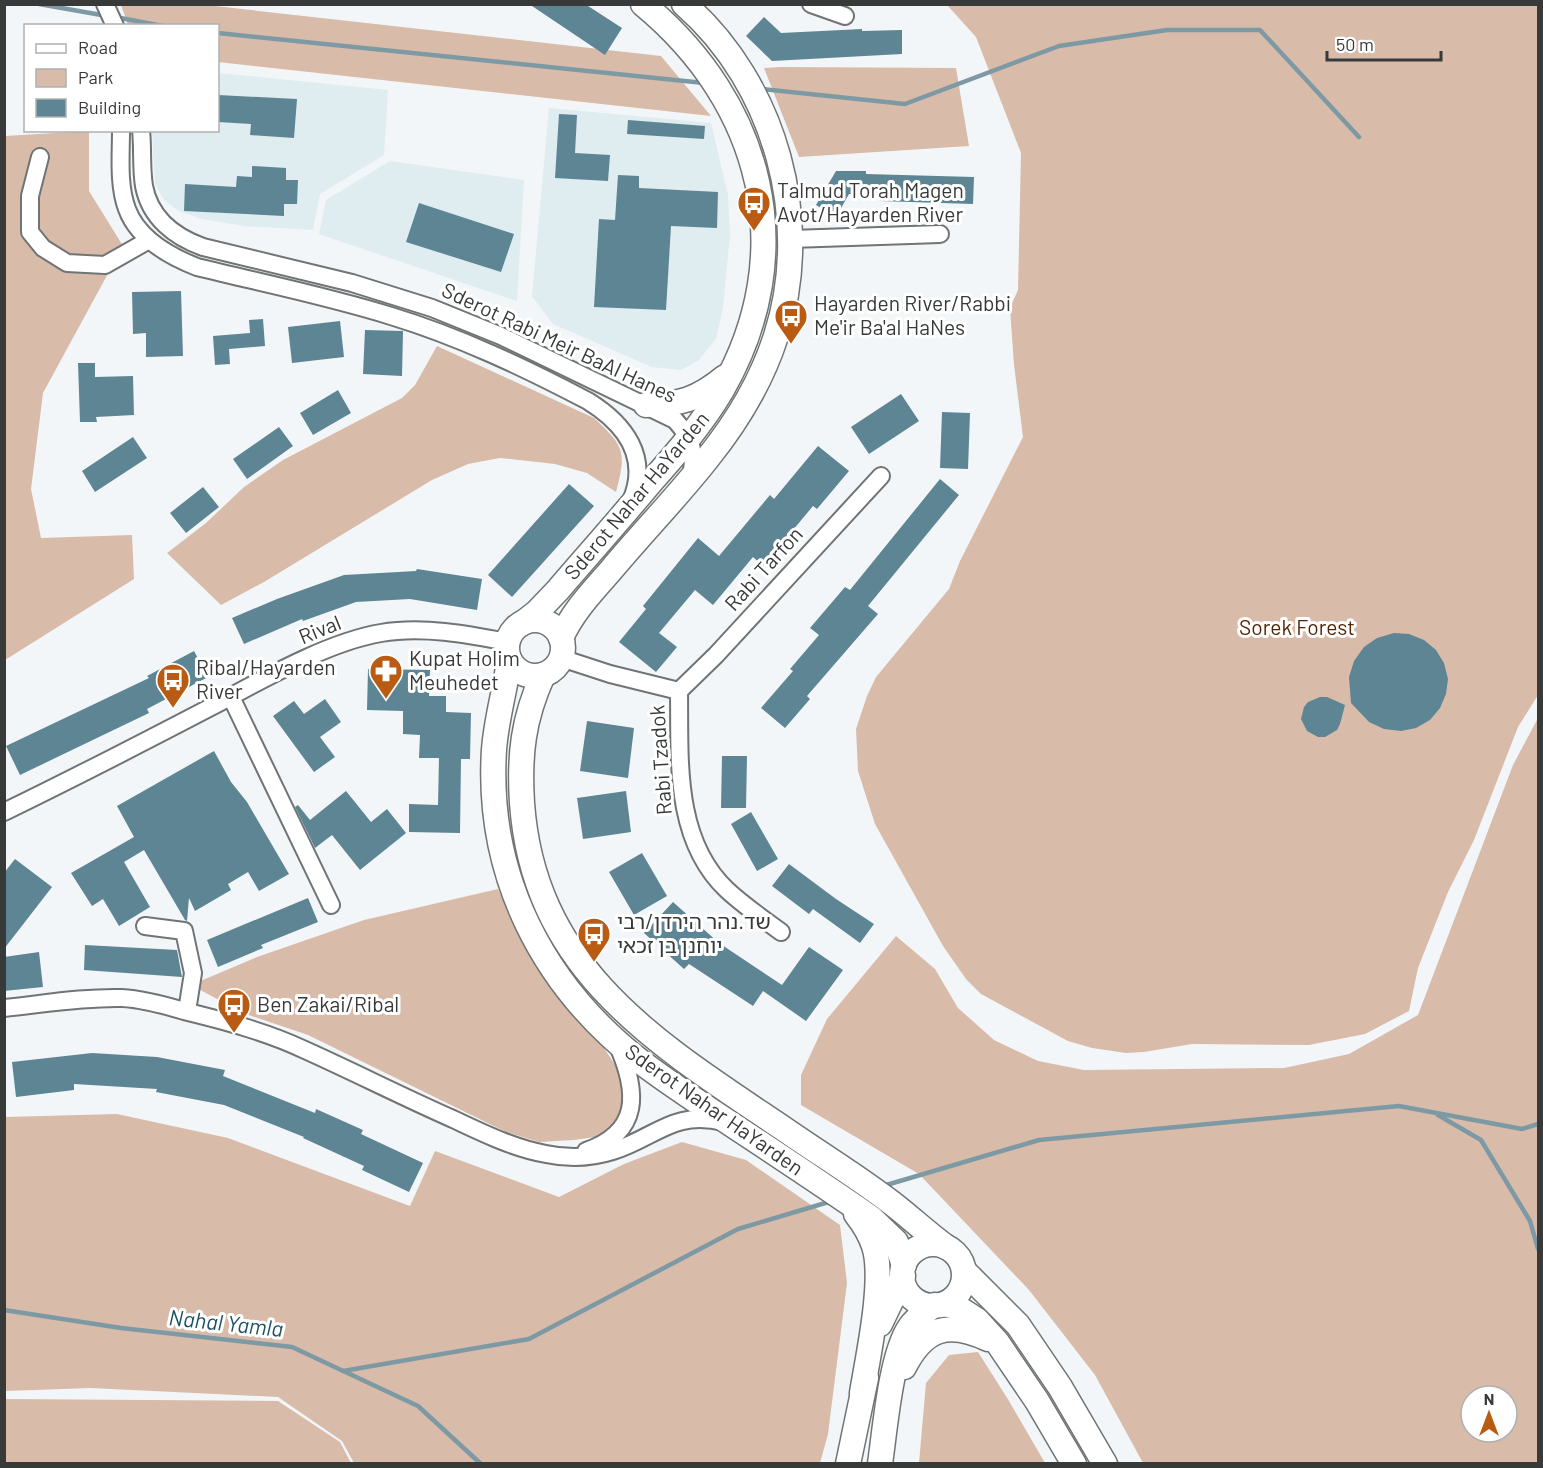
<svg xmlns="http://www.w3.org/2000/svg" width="1543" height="1468" viewBox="0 0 1543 1468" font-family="Barlow,'Noto Sans Hebrew',sans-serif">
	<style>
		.built { fill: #dfecf0 }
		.green { fill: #d9bbaa; fill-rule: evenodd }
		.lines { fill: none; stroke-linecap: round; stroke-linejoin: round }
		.stream { stroke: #7c99a4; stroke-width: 4.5 }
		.building { fill: #5e8594 }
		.street-casing { stroke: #707475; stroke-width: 20 }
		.secondary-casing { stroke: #707475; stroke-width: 27 }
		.street { stroke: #fff; stroke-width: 16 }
		.secondary { stroke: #fff; stroke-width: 24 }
		.labels { text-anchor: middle; stroke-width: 6; stroke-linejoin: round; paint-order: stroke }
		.poi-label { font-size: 21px; fill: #383a3a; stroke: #fff; text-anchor: start }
		.street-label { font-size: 21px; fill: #383a3a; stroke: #fff }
		.park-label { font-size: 21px; fill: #522505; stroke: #fff }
		.water-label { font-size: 22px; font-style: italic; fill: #1c5264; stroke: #fff }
	</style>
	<rect width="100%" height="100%" fill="#f2f6f8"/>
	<g class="built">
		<path d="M218,73L388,90L384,155L320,194L313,230L244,226L202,219L179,211L164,200L155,184L152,131L218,130Z"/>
		<path d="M549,108L711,123L728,195L730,234L723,308L716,339L698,361L681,370L652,367L553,324L532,296Z"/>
		<path d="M390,161L524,180L517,301L319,234L326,200Z"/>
	</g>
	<g class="green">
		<path d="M5,4V136L89,131V191L123,246L43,393L31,489L41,538L132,535L134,579L5,660L4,5Z"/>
		<path d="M121,5H206L661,56L711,116L218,62V26L128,25Z"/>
		<path d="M947,5H1538V695L1518,727L1474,840L1448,892L1418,968L1409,1011L1365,1034L1309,1045L1192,1044L1144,1052L1126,1053L1092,1048L1068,1041L981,994L966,979L943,946L875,824L858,771L856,729L867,696L876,677L949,589L960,561L1023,437L1014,365L1010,308L1018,290L1021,153L976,37Z"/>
		<path d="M781,67L956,68L969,146L799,157L764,68Z"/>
		<path d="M437,346L594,418C624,446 627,451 616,492L587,473L555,464L500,458L468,464L432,480L264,582L221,605L167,553L206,523L244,487L283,460L402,398L415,385Z"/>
		<path d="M1538,718V1463H1143L1095,1375L1029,1290L919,1174L801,1105V1075L827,1019L896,936L935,969L958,1008L994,1040L1038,1061L1084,1070L1284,1068L1349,1054L1418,1015L1513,765ZM1471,1396H1507V1432H1471Z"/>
		<path d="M498,889L547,982L604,1048L619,1071L626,1098L618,1122L602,1136L574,1140L539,1142L506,1132L308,1035L243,1013L191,985L257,957L364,920Z"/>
		<path d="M117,1114L228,1138L410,1206L435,1151L559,1197L624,1164L682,1142L746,1160L840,1225L847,1283L828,1434L820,1463H354L342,1441L278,1397L91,1388L5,1391V1117Z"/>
		<path d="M978,1352L1009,1401L1045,1463H919L926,1383L949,1355Z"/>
		<path d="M5,1399L278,1401L340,1442L351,1463H5Z"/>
	</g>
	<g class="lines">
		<g class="stream">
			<path d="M39,4L107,16"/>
			<path d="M115,17L163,26"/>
			<path d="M218,33L704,83"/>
			<path d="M761,89L905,104L1059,46L1167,30H1260L1359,137"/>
			<path d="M1438,1115L1481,1140L1530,1221L1538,1249"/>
			<path d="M883,1186L1039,1140L1399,1106L1522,1129L1538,1124"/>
			<path d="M4,1310L121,1328L292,1347L418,1406L481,1464"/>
			<path d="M343,1371L529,1339L738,1229L832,1201"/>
		</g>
	</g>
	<g class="building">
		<path d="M529,4H585L622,28L605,55Z"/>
		<path d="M764,17L781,33L862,29V31L902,30V54L772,61L746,36Z"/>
		<path d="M218,95L297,99L294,138L250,135L251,124L218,122Z"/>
		<path d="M559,114L577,115L575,153L610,155L608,181L555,178Z"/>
		<path d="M628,120L705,126L704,139L627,134Z"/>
		<path d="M252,166L286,168V180H298L297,204H284V216L184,211L185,184L236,187L237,176L252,177Z"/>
		<path d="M836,171H866V174L974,177L973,204L880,201V194H849L836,217L816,205Z"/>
		<path d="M618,175L639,176V188L718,192L717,228L671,226L666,310L594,307L599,219L615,220Z"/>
		<path d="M419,203L514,234L501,272L406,242Z"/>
		<path d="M181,291L183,356L146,357V333L133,334L132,292Z"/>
		<path d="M263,319L265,346L229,349L230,364L215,365L213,336L250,333L249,320Z"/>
		<path d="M340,321L344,357L292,363L288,327Z"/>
		<path d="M365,330L403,331L402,376L363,374Z"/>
		<path d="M78,363H95V377L133,376L134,415L96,417L97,422H80Z"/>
		<path d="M338,390L351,413L313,435L300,413Z"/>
		<path d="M901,394L919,421L869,454L851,427Z"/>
		<path d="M942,412L970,413L968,469L940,468Z"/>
		<path d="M279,427L293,446L247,479L233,459Z"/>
		<path d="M133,437L147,458L95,492L82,471Z"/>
		<path d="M818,446L849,471L817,509L813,506L763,566L753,557L713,605L695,590L659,633L677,647L656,672L619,642L646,609L643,606L698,538L719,556L770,495L774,499Z"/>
		<path d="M940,479L959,495L868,606L878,614L807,696L810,699L785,728L761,708L793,671L790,669L819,635L810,628L845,587L850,590Z"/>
		<path d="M569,484L594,506L512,597L488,575Z"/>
		<path d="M203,487L219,507L186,533L170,513Z"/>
		<path d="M417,569L482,579L477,610L410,599L356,602L303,621L302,619L244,644L232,618L277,599L344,575L416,571Z"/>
		<path d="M1394,633L1409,634L1424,640L1436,650L1444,663L1448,679L1446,694L1440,708L1430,720L1416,728L1401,731L1384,729L1369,722L1351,703L1349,677L1354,661L1364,647L1377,638Z"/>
		<path d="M194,651L208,677L147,709L149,713L20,775L6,746L149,678L147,676Z"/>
		<path d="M368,669L430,670L429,696H446V712L471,713L470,759H461L460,833L409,832V804L438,805L439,758H419L420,735L403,734V711L367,710Z"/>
		<path d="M1320,697H1327L1345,705L1340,724L1337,730L1325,737H1318L1307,731L1301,719L1304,707L1308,702Z"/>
		<path d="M325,699L341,722L320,737L335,757L314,772L273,716L294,701L304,714Z"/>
		<path d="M587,721L634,728L628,778L580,771Z"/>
		<path d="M214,751L231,782L247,802L289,874L259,891L248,872L228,884L231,890L195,911L189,898L187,921L185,920L144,850L124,862L150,907L119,926L103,899L92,906L71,873L134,837L117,806Z"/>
		<path d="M722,756H747L746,808H721Z"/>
		<path d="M346,791L371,822L387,809L406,833L360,870L332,835L315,848L295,807L298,805L310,820Z"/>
		<path d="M626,791L631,832L583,839L577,798Z"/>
		<path d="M751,812L778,859L757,871L731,824Z"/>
		<path d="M642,853L667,896L634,915L609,872Z"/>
		<path d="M15,859L52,887L4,949V873Z"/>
		<path d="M789,864L836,899L874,924L860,943L813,909L809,914L772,886Z"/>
		<path d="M308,898L318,922L261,945L263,948L218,967L207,940Z"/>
		<path d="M673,902L719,943L782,985L809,947L843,970L806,1021L763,991L753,1006L689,964L684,969L644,933Z"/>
		<path d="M85,945L177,950L182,977L84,970Z"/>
		<path d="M39,952L43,987L4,991V957Z"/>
		<path d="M92,1053L157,1057L225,1070L223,1076L315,1113L316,1109L363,1130L361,1134L423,1163L409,1192L362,1170L364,1166L303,1138L304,1137L224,1105L156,1092L157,1089L74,1084V1090L16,1097L12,1062Z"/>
	</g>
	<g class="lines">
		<g class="street-casing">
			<g id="street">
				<path d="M105,4L115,26"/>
				<path d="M811,4L845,16"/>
				<path d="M121,130C121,156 118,185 127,209C138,239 169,256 197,267C262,283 327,296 391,316C460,337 525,368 588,401C625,424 650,457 631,501"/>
				<path d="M141,130C143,149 141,168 144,186C150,218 175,237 203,247L352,283L432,308L501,336L675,420C692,439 696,452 691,476"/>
				<path d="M40,157L30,196V232L43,248L67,263L105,265L149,240"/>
				<path d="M791,239L940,234"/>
				<path d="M561,658L610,674L679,691"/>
				<path d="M679,691L716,655L881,476"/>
				<path d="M679,691C680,758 673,839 727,890C743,905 762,918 781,932"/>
				<path d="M231,697L331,905"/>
				<path d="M4,812C74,778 142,743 211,707C260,681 327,642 381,633C422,626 467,634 507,642"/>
				<path d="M145,926L184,931L193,973L187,1011"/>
				<path d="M4,1008C43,1004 83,997 122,998C143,999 164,1005 184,1011C225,1021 267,1032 305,1050C354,1072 403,1097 453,1119C483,1133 513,1148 546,1154C569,1159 591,1158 613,1151C657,1137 672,1110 724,1122"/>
				<path d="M586,1151C641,1132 638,1092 618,1046"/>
			</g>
		</g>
		<g class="secondary-casing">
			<g id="secondary">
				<path d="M646,405C681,404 697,400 725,377"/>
				<circle cx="535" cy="648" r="28"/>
				<path d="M523,623L537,612L558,590C589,554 620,519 650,483C676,454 702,424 722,390C801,252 763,103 643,4"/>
				<path d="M561,638C573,611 593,591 612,569C643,532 677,497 707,459C736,423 762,380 776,336C813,221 776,84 684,4"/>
				<path d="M509,661C505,691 496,720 494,750C486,876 543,986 641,1062C670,1084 701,1104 731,1124C778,1155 825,1186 871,1218L896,1242L904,1265"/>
				<path d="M543,675C523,719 519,755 522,803C534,971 658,1044 784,1129C820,1154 858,1177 893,1204C911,1218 927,1233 946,1247"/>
				<path d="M856,1214C863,1223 870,1234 874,1246C885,1279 868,1356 862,1393"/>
				<circle cx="933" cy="1275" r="31"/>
				<path d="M964,1271L1018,1325L1060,1387L1105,1464"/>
				<path d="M944,1304L957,1307L977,1320L997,1342L1037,1401L1074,1464"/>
				<path d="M880,1324L903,1276"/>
				<path d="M904,1367C924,1328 948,1320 988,1339"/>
				<path d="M848,1464L866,1378"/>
				<path d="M880,1464C885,1429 891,1354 910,1327C916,1318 925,1312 934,1305"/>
			</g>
		</g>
		<use href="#street" class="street"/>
		<use href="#secondary" class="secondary"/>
	</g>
	<defs>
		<g id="bus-pin" transform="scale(1.725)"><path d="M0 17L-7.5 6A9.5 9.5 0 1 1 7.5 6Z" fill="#ba5b13" stroke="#fff"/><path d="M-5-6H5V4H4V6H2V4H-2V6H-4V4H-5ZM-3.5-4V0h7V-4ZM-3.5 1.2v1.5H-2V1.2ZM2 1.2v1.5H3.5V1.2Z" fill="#fff"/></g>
		<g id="pharmacy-pin" transform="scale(1.725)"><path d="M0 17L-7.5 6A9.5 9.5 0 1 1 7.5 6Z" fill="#ba5b13" stroke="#fff"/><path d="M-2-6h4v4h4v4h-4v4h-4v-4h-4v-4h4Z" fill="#fff"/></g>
	</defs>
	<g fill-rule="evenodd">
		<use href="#bus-pin" x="754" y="203"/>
		<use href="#bus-pin" x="791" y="316"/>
		<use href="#pharmacy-pin" x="386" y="671"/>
		<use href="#bus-pin" x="173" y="680"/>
		<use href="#bus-pin" x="594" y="934"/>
		<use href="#bus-pin" x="234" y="1005"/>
	</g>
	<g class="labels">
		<g class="poi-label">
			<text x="777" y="198">Talmud Torah Magen<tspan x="777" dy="24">Avot/Hayarden River</tspan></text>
			<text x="814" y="311">Hayarden River/Rabbi<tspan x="814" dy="24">Me'ir Ba'al HaNes</tspan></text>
			<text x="409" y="666">Kupat Holim<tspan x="409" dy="24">Meuhedet</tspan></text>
			<text x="196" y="675">Ribal/Hayarden<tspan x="196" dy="24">River</tspan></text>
			<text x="617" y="929">שד.נהר הירדן/רבי<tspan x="617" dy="24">יוחנן בן זכאי</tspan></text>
			<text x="257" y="1012">Ben Zakai/Ribal</text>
		</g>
		<g class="street-label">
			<text transform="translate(559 343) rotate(25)" y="7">Sderot Rabi Meir BaAl Hanes</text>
			<text transform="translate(637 496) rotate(-50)" y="7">Sderot Nahar HaYarden</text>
			<text transform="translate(764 569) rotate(-48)" y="7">Rabi Tarfon</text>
			<text transform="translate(320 630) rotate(-22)" y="7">Rival</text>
			<text transform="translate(661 760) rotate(-94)" y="7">Rabi Tzadok</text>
			<text transform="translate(714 1110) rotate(35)" y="7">Sderot Nahar HaYarden</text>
		</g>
		<g class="park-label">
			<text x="1297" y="635">Sorek Forest</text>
		</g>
		<g class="water-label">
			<text transform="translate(226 1323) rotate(6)" y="8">Nahal Yamla</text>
		</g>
	</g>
	<rect width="1543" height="1468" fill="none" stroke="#383a3a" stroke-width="12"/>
	<rect x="24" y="24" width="195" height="108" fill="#ffffff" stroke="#afb0b0" stroke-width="1.5"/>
	<rect x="36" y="44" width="30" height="9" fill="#ffffff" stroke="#afb0b0" stroke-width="1.5"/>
	<text x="78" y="54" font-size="18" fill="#383a3a">Road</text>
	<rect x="36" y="69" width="30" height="18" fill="#d9bbaa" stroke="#afb0b0" stroke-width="1.5"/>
	<text x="78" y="84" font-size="18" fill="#383a3a">Park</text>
	<rect x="36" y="99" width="30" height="18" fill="#5e8594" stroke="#afb0b0" stroke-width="1.5"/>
	<text x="78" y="114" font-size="18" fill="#383a3a">Building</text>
	<g transform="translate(1489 1414)"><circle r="28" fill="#ffffff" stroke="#afb0b0" stroke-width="1.5"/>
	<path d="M0-4.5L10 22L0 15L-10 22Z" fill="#ba5b13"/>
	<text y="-9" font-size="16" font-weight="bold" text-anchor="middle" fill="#383a3a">N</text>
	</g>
	<path d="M1327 51v9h114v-9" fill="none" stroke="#383a3a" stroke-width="3"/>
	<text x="1336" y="51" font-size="18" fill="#383a3a" stroke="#ffffff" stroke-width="4.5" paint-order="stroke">50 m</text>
</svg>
